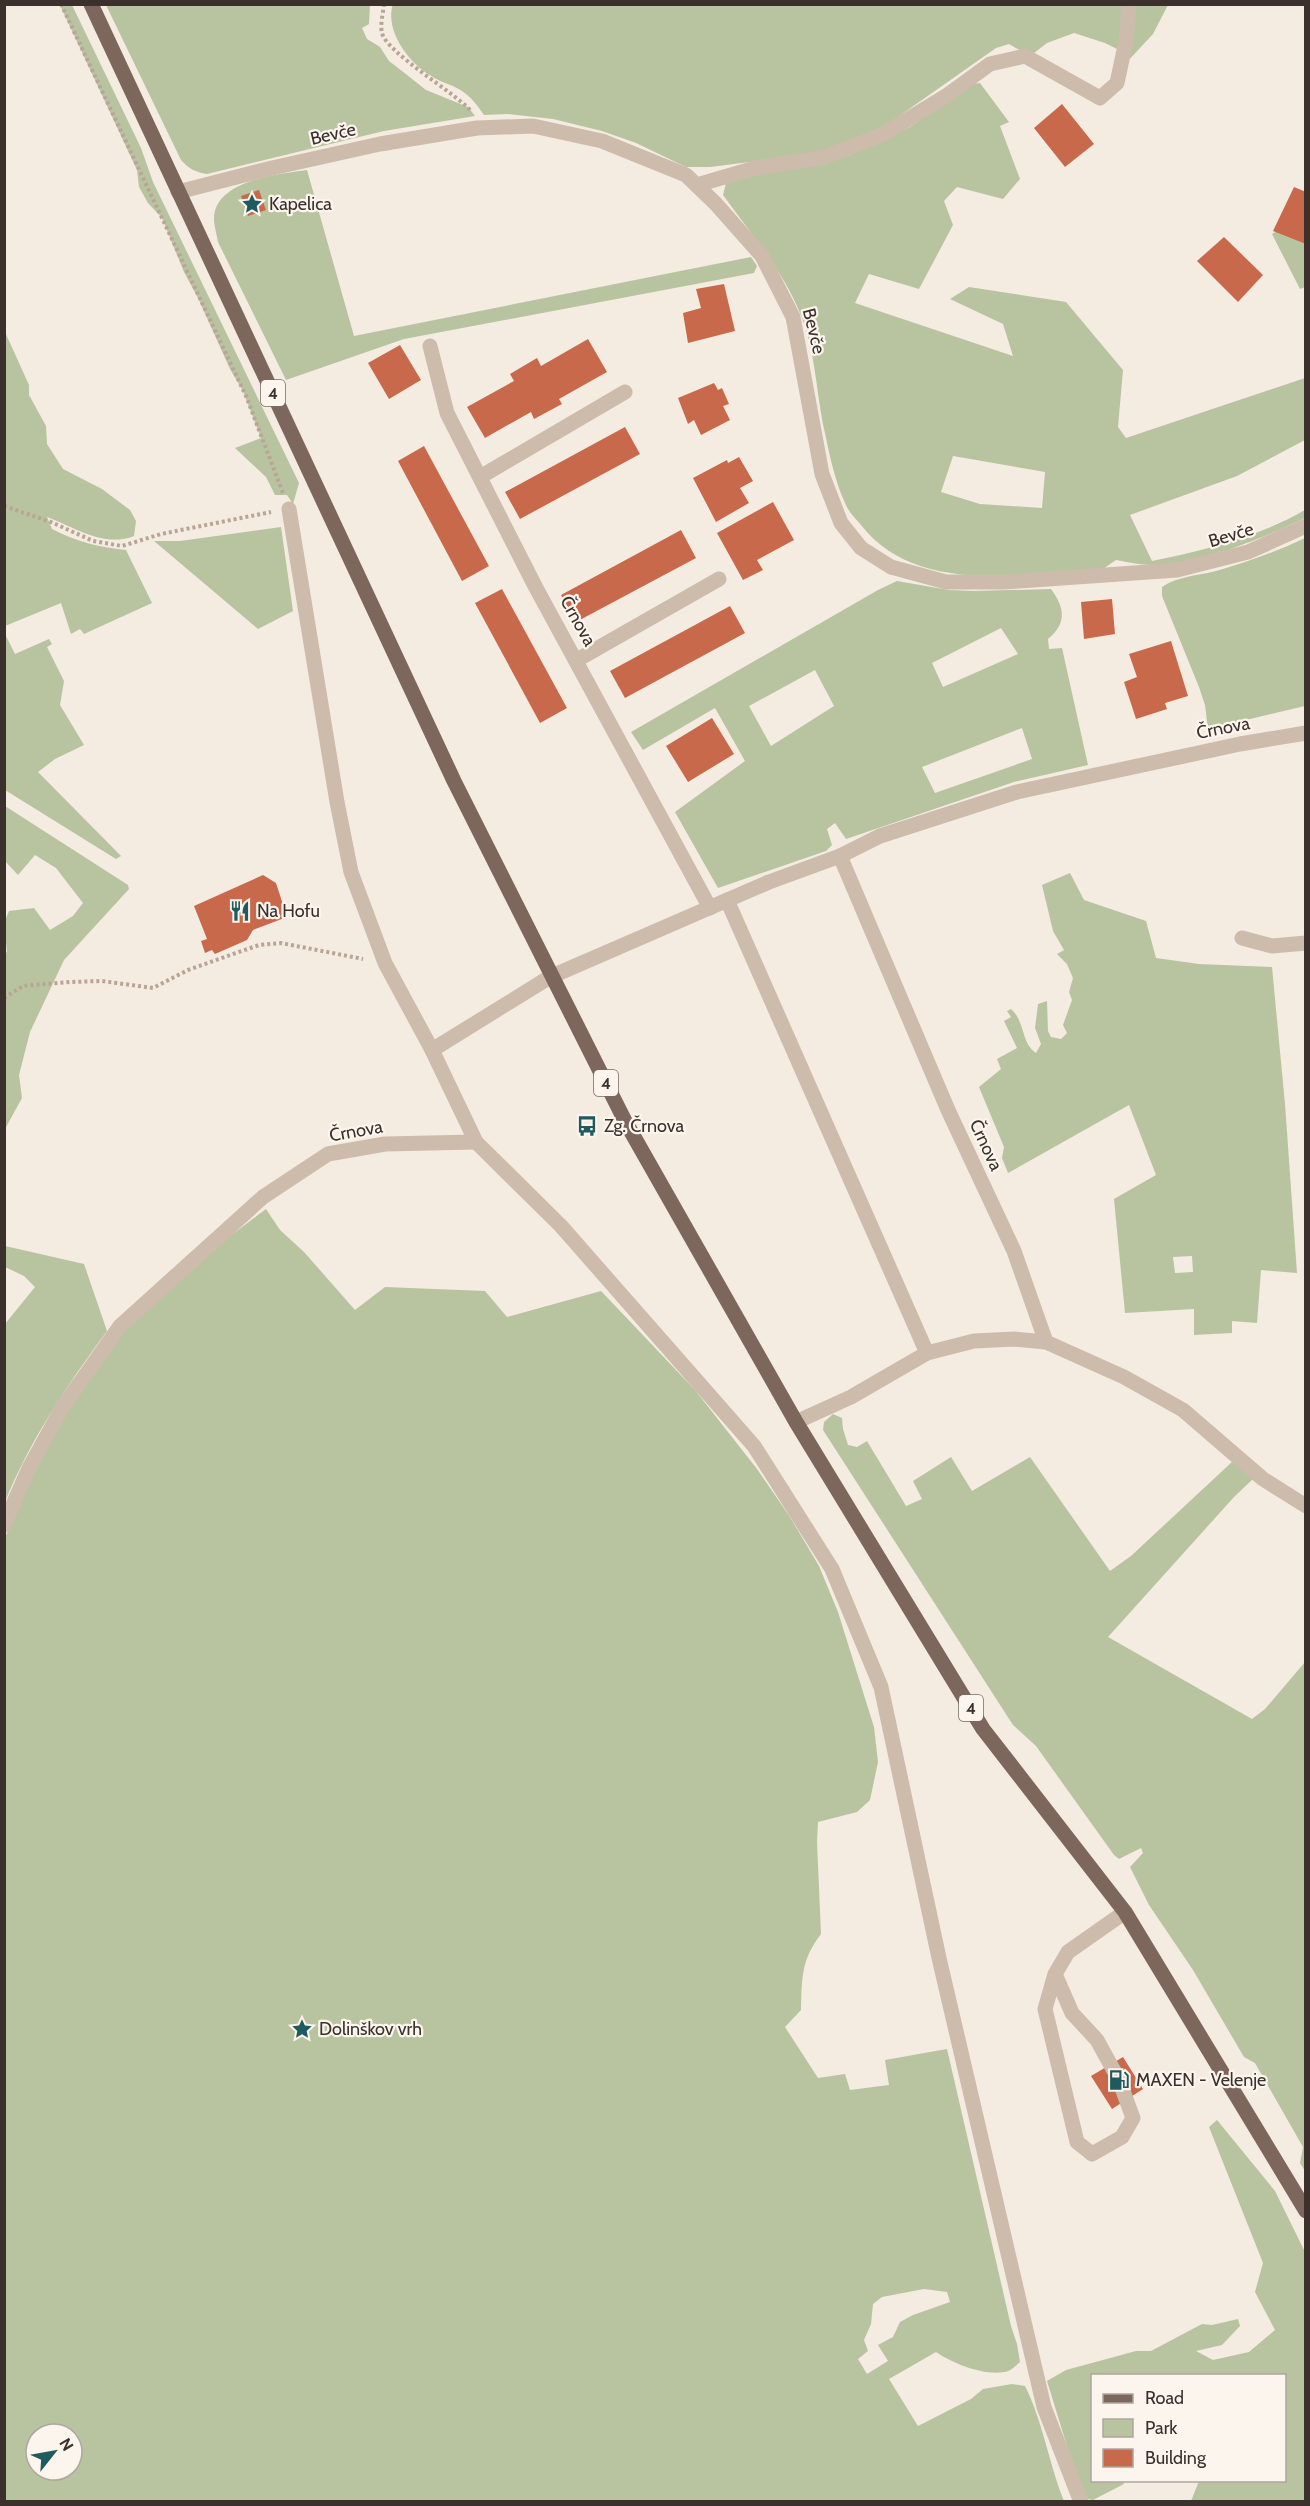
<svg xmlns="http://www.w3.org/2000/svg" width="1310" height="2506" viewBox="0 0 1310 2506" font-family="Cabin,sans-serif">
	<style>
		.green { fill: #b8c4a0; fill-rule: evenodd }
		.building { fill: #c8694b }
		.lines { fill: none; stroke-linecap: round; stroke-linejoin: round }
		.path { stroke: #b9a596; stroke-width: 4; stroke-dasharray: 3 3; stroke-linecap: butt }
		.minor { stroke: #cdbbac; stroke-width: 15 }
		.major { stroke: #7d675c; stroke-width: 15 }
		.labels { text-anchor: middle; stroke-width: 4.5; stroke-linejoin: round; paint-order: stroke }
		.shield { fill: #fbf5ee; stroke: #756b66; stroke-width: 1.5 }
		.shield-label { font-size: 16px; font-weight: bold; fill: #3b302b }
		.street-label { font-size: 18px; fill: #3b302b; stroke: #fbf5ee }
		.poi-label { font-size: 18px; fill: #3b302b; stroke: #fbf5ee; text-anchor: start }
	</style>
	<rect width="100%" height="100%" fill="#f4ebe1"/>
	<g class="green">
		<path d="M393,4L1168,5L1153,34L1126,63L1117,49L1105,43L1074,33L1047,43L1030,56L1009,44L996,48L885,126L827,150L782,158L710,167H686L636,143L602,131L553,119L507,114L484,115C478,106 471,97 462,91C454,85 442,83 433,77C410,65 384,31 393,4Z"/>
		<path d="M60,5H72L141,148L153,182L299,483L293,504L287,495H275L266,477L235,448L261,438L243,391L230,369L198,298L184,272L162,218L148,203L139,187L137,170Z"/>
		<path d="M106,5H370L369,24L362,28L367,39L380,47L389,61L402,71L426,90L468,107L475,116L384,131L207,174C195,172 189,169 181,160Z"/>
		<path d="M980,83L1009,122L1000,126L1020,179L1003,199L957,187L944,201L953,225L919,289L869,274L855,303L1013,356L1003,324L950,299L969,287L1066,302L1123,370L1118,427L1126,438L1305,378V440L1237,476L1130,515L1152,561C1205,550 1258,537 1305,510V518C1268,536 1194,567 1153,565C1140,565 1128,562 1116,560L1100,571C1022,574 915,595 861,525C855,518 848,511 845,503C835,481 830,457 825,433C816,394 816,351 800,313C782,269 751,234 723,195L726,183L739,178L850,155L910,127L971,84ZM953,456L1045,472L1042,508L980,504L941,492Z"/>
		<path d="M307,170L354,336L751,257L757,266L754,273L404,339L286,380L218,242C217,235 214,226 214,219C214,180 280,174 307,170Z"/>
		<path d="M1277,231L1305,242V287L1300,289L1272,234Z"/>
		<path d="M5,332L29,385V395L46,426L47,444L63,469L102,489L130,510L136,521L134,536C104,548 74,527 47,517L52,529C77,542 98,547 126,550L152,603L84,634L80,629L71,634L61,603L5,626Z"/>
		<path d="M281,527L293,611L258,629L154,541H180Z"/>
		<path d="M1305,538V706L1208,729L1205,705L1199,687L1162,596V587C1178,576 1197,576 1216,571C1247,562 1276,552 1305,538Z"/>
		<path d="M897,581L949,590L974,591L1051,589C1065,608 1067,623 1048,639L1049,649L1062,648L1088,765L1014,782L846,839L835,823L827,829L832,845L826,851L718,888L675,812L745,761L715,708L643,750L631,732L878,590ZM1001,628L1018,654L943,687L932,663ZM815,670L834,706L771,746L749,706ZM1022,728L1032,759L935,793L922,767Z"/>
		<path d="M4,632L15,654L49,639L52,644L47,647L64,681L60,705L84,745L55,759L38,772L121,856L116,859L5,790Z"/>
		<path d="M5,806L128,885L129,889L64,960L30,1032L19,1075L22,1098L5,1129L4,954L7,952L4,923L9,911L34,908L50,930L73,916L83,903L56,868L35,855L18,875L5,861Z"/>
		<path d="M1070,873L1084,900L1146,921L1156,958L1199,964L1272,967L1285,1104L1297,1273L1261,1270L1257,1323L1232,1321V1333L1194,1335V1309L1125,1313L1114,1199L1156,1175L1129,1105L1008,1173L1002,1158L1004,1147L979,1087L1001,1069L997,1059L1017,1048L1004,1021L1011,1017L1007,1011L1011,1009C1025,1021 1021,1043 1036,1053L1041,1044L1035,1028L1038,1004L1047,1001L1048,1031L1051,1037L1061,1039L1067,1033L1063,1025L1072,1000L1069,992L1073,978L1067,964L1057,954L1064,950L1053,931L1042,885ZM1192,1256L1193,1272L1175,1273L1173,1257Z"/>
		<path d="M266,1209L280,1230L304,1252L355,1310L385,1287L485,1291L507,1317L601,1291L695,1390L757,1469L790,1517L819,1566L838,1612L874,1727L878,1762L870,1800L857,1812L818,1822L817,1842L821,1934C801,1960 802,1978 801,2010L785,2027L818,2078L845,2074L850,2090L889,2085L885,2060L947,2049L1011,2326L1017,2344L1020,2362C1015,2366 1010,2372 1004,2372C984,2376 952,2363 936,2352L889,2379L918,2426L971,2399L983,2389L1012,2384L1025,2386C1043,2422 1049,2464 1064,2501L5,2502L4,1540C41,1450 90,1359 162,1292C195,1262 231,1235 266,1209ZM924,2289L947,2292L950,2302L913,2315L900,2322L893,2337L878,2345L888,2361L867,2374L858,2359L868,2351L864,2340L871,2324L873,2304L882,2297ZM36,2434H72V2470H36Z"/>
		<path d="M5,1246L84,1264L107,1331C68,1384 30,1440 5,1502V1324L35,1287L24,1276L5,1267Z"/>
		<path d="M833,1414L842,1418L843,1429L848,1445L857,1447L867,1441L906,1506L922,1499L913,1481L951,1457L972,1491L1030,1457L1110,1571L1131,1556L1233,1461L1254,1478L1234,1497L1108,1637L1252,1719L1265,1709L1305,1662V2171L1300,2163L1303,2147L1255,2063L1244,2057L1193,1970L1149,1905L1130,1867L1143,1853L1141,1848L1119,1859L1114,1855L1036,1746L1013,1725L823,1430L824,1422Z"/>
		<path d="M1217,2120L1275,2191L1305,2252V2501H1191L1199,2481L1284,2480V2376H1092V2480L1123,2481L1124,2484L1093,2500L1083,2498L1047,2381L1066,2370L1136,2351H1151L1202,2324L1212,2325L1238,2319L1240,2326L1222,2345L1196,2351L1213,2360L1249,2352L1275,2330L1255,2292L1263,2263L1209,2127Z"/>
	</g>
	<g class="building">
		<path d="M1062,104L1094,144L1065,167L1034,128Z"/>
		<path d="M1294,187L1306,192V244L1273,231Z"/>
		<path d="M259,190L266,210L248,216L241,196Z"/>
		<path d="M1224,237L1263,275L1238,302L1197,261Z"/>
		<path d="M724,284L735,331L688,343L683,313L701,308L696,289Z"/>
		<path d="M588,339L607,372L559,399L562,404L534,419L531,412L485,438L467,407L514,381L510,374L537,358L541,366Z"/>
		<path d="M400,345L421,380L389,399L368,363Z"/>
		<path d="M714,383L718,390L722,388L729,404L723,406L730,420L701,435L694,420L688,424L678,398Z"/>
		<path d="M625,427L640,454L520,519L505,492Z"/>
		<path d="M424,446L489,566L462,581L398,461Z"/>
		<path d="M739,457L753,481L740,488L749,503L716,522L693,478L727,460L728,463Z"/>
		<path d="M773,502L794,540L757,560L763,570L743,580L717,533Z"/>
		<path d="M681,530L696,558L576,622L561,595Z"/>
		<path d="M502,589L567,708L540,723L475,603Z"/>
		<path d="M1112,599L1115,634L1084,639L1081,602Z"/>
		<path d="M730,606L745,633L625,698L610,671Z"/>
		<path d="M1171,641L1188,696L1165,703L1167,709L1136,719L1124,682L1137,677L1129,654Z"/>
		<path d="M712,718L734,754L688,782L666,746Z"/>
		<path d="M263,875L276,883L287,917L253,930L247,940L215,954L212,950L205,953L201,941L207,939L194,906Z"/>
		<path d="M1123,2057L1143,2089L1112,2109L1091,2076Z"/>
	</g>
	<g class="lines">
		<g class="path">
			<path d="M61,4L246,396L283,493"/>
			<path d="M384,4C383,13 380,25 382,33C387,53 454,92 470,110"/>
			<path d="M4,506L51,522L93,541L122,546L161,534L271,512"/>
			<path d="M4,998L23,986L70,982L102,981L153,988L188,970L259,945L281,943L363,959"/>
		</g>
		<g class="minor">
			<path d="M697,185L755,168L821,158L882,135L946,96L990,64L1025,56L1100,98L1117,83L1126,41L1129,4"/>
			<path d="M178,192L272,168L380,144L477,128L533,126L602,141L686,175L716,204L762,256L793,317L822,474L841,523L861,548L891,567L946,582H1004L1177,570L1248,552L1306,526"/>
			<path d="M430,346L447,413L535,586L710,908"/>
			<path d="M480,477L625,392"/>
			<path d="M289,509L337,802L351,872L385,963L432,1050L476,1142L561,1226L754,1446L832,1569L881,1687L939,1958L1044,2407L1081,2502"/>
			<path d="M577,660L719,579"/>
			<path d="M840,856L948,1110L1014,1251L1046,1342"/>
			<path d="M727,900L927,1353"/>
			<path d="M1242,938L1272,946L1306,943"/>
			<path d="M432,1050L550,977L769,882L840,856L880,836L1017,792L1240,744L1306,733"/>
			<path d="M796,1422L851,1397L927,1353L974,1341L1014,1339L1046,1342L1124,1377L1183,1410L1263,1479L1306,1506"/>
			<path d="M4,1525L29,1468L62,1408L120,1326L263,1197L328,1154L385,1144L476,1142"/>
			<path d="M1055,1974L1045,2009L1077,2142L1092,2154L1122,2137L1133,2118L1119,2080L1097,2040L1072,2013L1055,1974L1068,1952L1125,1912"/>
		</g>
		<path class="major" d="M91,4L454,781L625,1121L796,1422L983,1729L1125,1912L1306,2211"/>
	</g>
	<defs>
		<g id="sight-bare" transform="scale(1.62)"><path d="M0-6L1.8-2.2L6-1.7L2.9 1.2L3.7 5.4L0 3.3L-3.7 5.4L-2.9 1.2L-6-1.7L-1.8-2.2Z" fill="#1f5a5e" stroke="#fbf5ee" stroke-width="2.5" paint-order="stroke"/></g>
		<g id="restaurant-bare" transform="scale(1.62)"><path d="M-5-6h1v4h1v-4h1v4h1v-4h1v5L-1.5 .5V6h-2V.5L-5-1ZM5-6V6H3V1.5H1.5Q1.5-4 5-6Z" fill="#1f5a5e" stroke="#fbf5ee" stroke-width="2.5" paint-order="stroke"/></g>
		<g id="bus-bare" transform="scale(1.62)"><path d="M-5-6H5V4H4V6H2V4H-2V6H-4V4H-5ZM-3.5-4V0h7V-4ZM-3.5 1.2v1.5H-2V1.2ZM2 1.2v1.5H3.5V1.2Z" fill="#1f5a5e" stroke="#fbf5ee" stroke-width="2.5" paint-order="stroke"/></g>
		<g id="fuel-bare" transform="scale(1.62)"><path d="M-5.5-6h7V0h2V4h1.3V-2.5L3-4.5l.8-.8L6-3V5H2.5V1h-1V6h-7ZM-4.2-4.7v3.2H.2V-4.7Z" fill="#1f5a5e" stroke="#fbf5ee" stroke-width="2.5" paint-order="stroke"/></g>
	</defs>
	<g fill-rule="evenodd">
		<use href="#sight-bare" x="252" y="204"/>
		<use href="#restaurant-bare" x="240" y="911"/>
		<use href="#bus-bare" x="587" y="1126"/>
		<use href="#sight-bare" x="302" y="2029"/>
		<use href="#fuel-bare" x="1119" y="2080"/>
	</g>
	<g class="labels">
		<g class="shield">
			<rect x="261" y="380" width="24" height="26" rx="4.5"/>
			<rect x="594" y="1070" width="24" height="26" rx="4.5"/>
			<rect x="959" y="1695" width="24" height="26" rx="4.5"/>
		</g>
		<g class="shield-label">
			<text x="273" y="399">4</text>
			<text x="606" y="1089">4</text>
			<text x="971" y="1714">4</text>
		</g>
		<g class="street-label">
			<text transform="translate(333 134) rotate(-13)" y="6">Bevče</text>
			<text transform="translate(814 331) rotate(76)" y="6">Bevče</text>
			<text transform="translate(1231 535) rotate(-17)" y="6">Bevče</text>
			<text transform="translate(578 621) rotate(61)" y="6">Črnova</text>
			<text transform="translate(1223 728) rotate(-11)" y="6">Črnova</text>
			<text transform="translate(356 1131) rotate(-10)" y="6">Črnova</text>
			<text transform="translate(986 1145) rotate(65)" y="6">Črnova</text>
		</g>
		<g class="poi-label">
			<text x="269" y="210">Kapelica</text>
			<text x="257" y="917">Na Hofu</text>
			<text x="604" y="1132">Zg. Črnova</text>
			<text x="319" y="2035">Dolinškov vrh</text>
			<text x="1136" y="2086">MAXEN - Velenje</text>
		</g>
	</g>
	<rect width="1310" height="2506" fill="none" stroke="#3b302b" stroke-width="12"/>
	<rect x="1091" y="2374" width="195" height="108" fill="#fbf5ee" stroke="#aea6a0" stroke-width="1.5"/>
	<rect x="1103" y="2394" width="30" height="9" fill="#7d675c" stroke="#aea6a0" stroke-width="1.5"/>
	<text x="1145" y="2404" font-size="18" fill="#3b302b">Road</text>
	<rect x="1103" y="2419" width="30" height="18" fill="#b8c4a0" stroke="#aea6a0" stroke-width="1.5"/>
	<text x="1145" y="2434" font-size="18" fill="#3b302b">Park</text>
	<rect x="1103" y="2449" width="30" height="18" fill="#c8694b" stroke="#aea6a0" stroke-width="1.5"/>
	<text x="1145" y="2464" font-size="18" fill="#3b302b">Building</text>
	<g transform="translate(54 2452) rotate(59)"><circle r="28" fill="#fbf5ee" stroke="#aea6a0" stroke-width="1.5"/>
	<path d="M0-4.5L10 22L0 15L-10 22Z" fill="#1f5a5e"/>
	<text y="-9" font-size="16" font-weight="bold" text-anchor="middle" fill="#3b302b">N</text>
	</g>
</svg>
